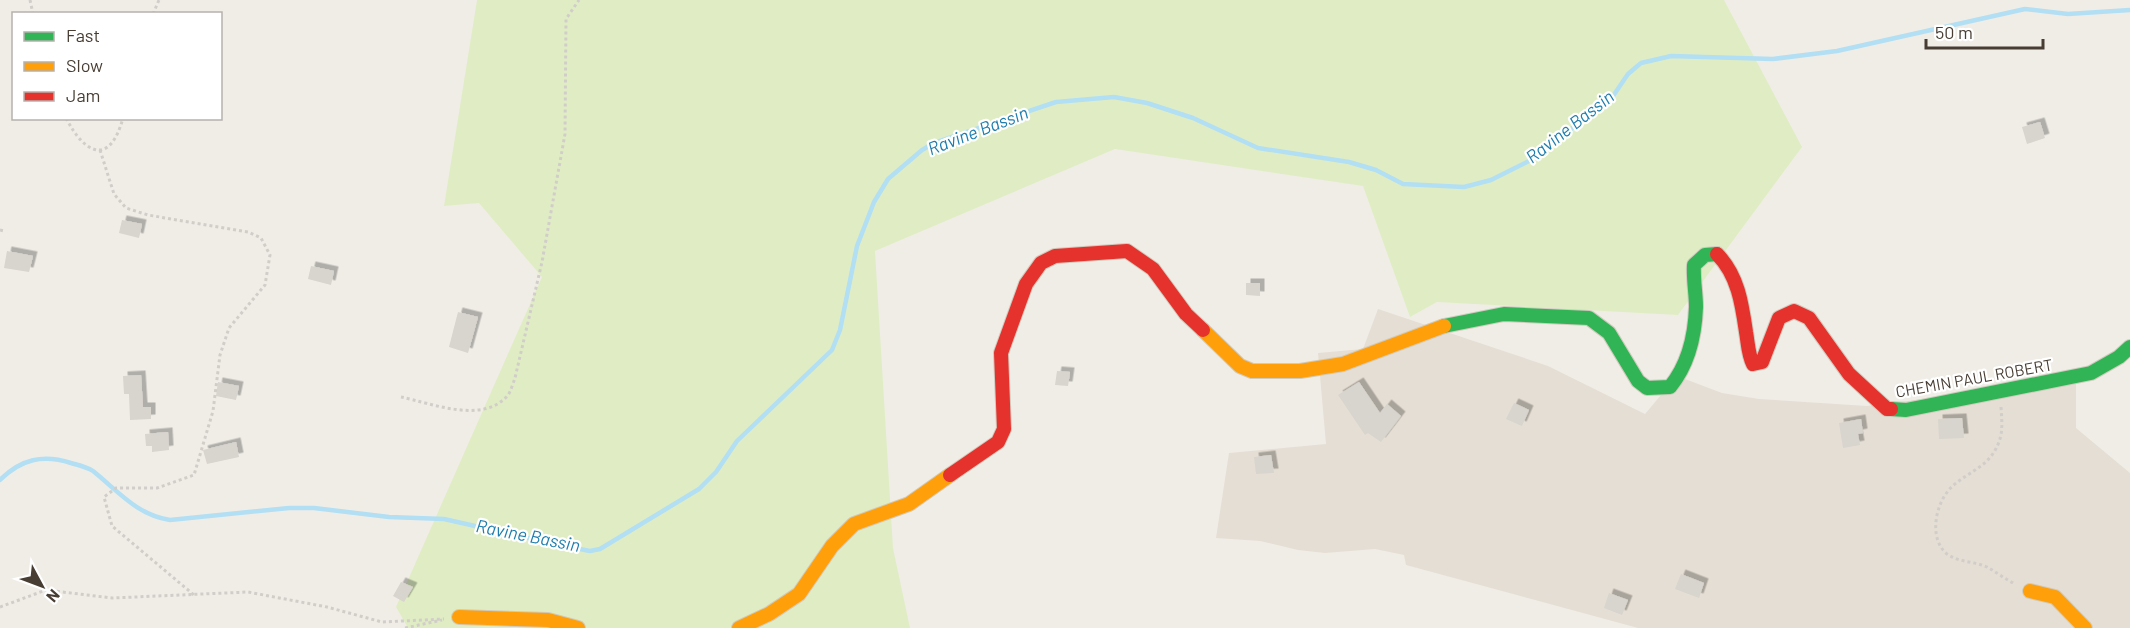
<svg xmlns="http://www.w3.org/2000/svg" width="2130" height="628" viewBox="0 0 2130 628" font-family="Barlow,sans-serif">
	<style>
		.residential { fill: #e5ded4 }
		.green { fill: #e0edc4 }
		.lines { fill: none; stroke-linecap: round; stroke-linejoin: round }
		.stream { stroke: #b2dff3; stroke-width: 4.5 }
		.building { fill: #d8d4ce; filter: url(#shadow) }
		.fast-casing { stroke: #d1cbbe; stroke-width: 16 }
		.slow-casing { stroke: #d1cbbe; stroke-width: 16 }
		.jam-casing { stroke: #d1cbbe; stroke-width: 16 }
		.path { stroke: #d1cdc9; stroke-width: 3; stroke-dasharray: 3 3; stroke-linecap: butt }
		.fast { stroke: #30b455; stroke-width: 14 }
		.slow { stroke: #ff9f0a; stroke-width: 14 }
		.jam { stroke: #e5322d; stroke-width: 14 }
		.labels { text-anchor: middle; stroke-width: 4.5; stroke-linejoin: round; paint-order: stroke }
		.street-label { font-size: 16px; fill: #473d33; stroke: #fff }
		.water-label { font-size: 18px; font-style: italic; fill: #1e7dad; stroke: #fff }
	</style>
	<defs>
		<filter id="shadow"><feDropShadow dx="4.5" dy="-4.5" stdDeviation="0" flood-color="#0004"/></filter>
	</defs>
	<rect width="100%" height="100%" fill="#f0ede7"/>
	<path class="residential" d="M1378,309L1548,366L1645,414L1677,376L1722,393L1759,399L1867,406L1996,390L2076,384V428L2130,473V628H1638L1406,565L1404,555L1375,549L1325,553L1298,550L1260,541L1216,538L1229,453L1326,444L1318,353L1363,349Z"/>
	<path class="green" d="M477,0H1724L1802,147L1678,315L1437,302L1410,317L1363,186L1115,149L875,251L893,548L910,628H408L396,607L542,277L479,203L444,206Z"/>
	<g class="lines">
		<path class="stream" d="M0,480C21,459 43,454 71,463C78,465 87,467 93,471C118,491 137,515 170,520L289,508H314L389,517L444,519L559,545L590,551L600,549L699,489L716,472L737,441L832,350L840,330L857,246L874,202L888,179L922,150L934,143L1056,102L1114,97L1147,103L1193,118L1258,148L1349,162L1376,170L1403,184L1464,187L1491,180L1533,159L1613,96L1628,74L1641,63L1671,56L1773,59L1837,51L2025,9L2068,14L2130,10"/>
	</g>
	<g class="building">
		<path d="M2040,122L2045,138L2027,144L2022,127Z"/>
		<path d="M122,220L142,224L139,238L119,233Z"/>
		<path d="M7,251L33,256L29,272L4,268Z"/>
		<path d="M311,266L334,271L331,285L308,279Z"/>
		<path d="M1246,283H1260V296L1246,295Z"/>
		<path d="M458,312L478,317L468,353L449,347Z"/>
		<path d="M1057,371L1070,372L1068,386L1055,385Z"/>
		<path d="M141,375L143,407H151V419L130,420L129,394H124L123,376Z"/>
		<path d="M218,382L239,386L236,400L216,396Z"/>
		<path d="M1359,382L1380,413L1387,404L1401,416L1381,442L1368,433L1365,435L1338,395Z"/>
		<path d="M1514,403L1529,410L1522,426L1506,419Z"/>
		<path d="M1962,418L1964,438L1939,439L1938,419Z"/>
		<path d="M1861,419L1863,433L1858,434L1860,445L1843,448L1839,423Z"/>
		<path d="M168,432L169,450L152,452V446H146L145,434Z"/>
		<path d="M236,442L239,457L207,464L203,450Z"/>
		<path d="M1271,455L1274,473L1256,474L1254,457Z"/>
		<path d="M1681,574L1704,583L1699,598L1675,589Z"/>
		<path d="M401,582L413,587L404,602L393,596Z"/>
		<path d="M1609,593L1628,600L1622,615L1604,608Z"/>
	</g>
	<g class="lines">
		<g class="fast-casing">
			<g id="fast">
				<path d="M1444,326L1504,314L1589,318L1609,333L1638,381L1647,388L1670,387C1688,365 1695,336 1696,307C1696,293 1693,279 1694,265L1705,255L1717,254"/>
				<path d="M1891,409L1906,410L2091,373L2119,357L2130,347"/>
			</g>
		</g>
		<g class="slow-casing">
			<g id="slow">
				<path d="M1203,330L1240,366L1252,371H1300L1343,364L1444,326"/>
				<path d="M2030,591L2055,597L2085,628"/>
				<path d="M459,617L548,620L578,628"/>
				<path d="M739,628L769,614L799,594L832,546L854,524L909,504L950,475"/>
			</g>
		</g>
		<g class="jam-casing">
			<g id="jam">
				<path d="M1717,254C1738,275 1742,304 1746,332C1748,343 1748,354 1753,364L1762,362L1779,318L1794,311L1809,318L1849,374L1887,409H1891"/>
				<path d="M950,475L998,442L1004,429L1001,353L1026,284L1041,263L1055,256L1127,251L1153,269L1186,314L1203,330"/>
			</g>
		</g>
		<g class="path">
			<path d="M30,0L33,14"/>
			<path d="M153,14L159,0"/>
			<path d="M66,118C85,155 110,166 123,118"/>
			<path d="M100,150L114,194L126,208L148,215L248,232L261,238L270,255L265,285L229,328L220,355L213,411L194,475L157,488H116L104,497L112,526L194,595"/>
			<path d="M0,230L4,231"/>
			<path d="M401,397C431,403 483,425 508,395C511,391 513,383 515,378L542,262L565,134L566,19L579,0"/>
			<path d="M2001,407C2002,424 2004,436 1994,452C1983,470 1961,475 1948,491C1935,507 1929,539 1947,554C1960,563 1974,561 1987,567C1996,572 2005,579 2015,584"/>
			<path d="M0,607L46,590L112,598L248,592L327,607L382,622L444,619"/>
			<path d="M405,628L442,620"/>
		</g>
		<use href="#fast" class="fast"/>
		<use href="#slow" class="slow"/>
		<use href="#jam" class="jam"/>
	</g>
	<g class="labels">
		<g class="street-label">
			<text transform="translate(1974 378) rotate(-10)" y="6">CHEMIN PAUL ROBERT</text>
		</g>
		<g class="water-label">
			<text transform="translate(1570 127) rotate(-38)" y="6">Ravine Bassin</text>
			<text transform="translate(978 131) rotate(-21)" y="6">Ravine Bassin</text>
			<text transform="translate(528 536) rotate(11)" y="6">Ravine Bassin</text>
		</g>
	</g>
	<rect x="12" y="12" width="210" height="108" fill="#ffffff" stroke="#b5b1ad" stroke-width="1.5"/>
	<rect x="24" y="32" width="30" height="9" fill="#30b455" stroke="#b5b1ad" stroke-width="1.5"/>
	<text x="66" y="42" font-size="18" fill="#473d33">Fast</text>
	<rect x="24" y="62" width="30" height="9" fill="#ff9f0a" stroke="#b5b1ad" stroke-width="1.5"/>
	<text x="66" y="72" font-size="18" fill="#473d33">Slow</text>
	<rect x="24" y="92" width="30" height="9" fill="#e5322d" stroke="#b5b1ad" stroke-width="1.5"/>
	<text x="66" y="102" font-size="18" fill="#473d33">Jam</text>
	<g transform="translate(42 586) rotate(131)" stroke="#ffffff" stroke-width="4.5" paint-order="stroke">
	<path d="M0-4.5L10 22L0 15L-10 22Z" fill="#473d33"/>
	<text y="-9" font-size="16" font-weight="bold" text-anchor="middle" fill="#473d33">N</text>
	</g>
	<path d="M1926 39v9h117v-9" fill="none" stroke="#473d33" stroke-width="3"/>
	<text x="1935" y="39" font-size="18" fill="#473d33" stroke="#ffffff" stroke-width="4.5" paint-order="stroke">50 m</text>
</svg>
